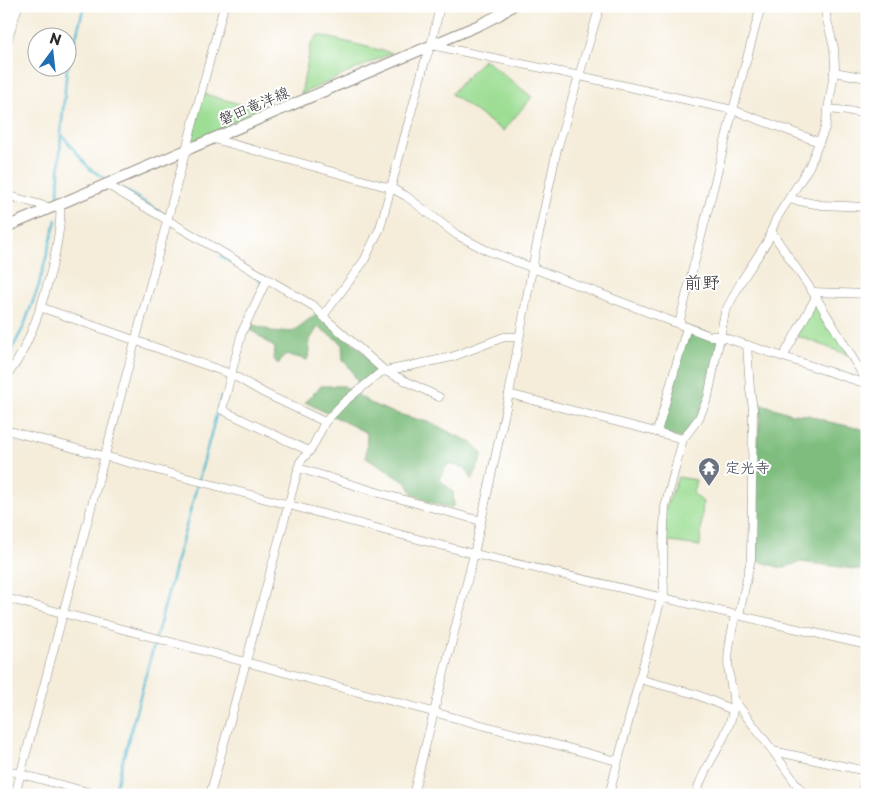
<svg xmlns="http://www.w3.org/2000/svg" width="873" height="801" viewBox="0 0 873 801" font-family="'Playpen Sans','Klee One',sans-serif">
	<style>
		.green { fill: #9dde94; stroke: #648460 }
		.forest { fill: #7ebd7e; stroke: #547454 }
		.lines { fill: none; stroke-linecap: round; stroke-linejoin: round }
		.stream { stroke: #54bbd2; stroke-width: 2.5 }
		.minor-casing { stroke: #908c82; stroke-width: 9 }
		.major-casing { stroke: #908c82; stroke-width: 12 }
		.minor { stroke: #fff; stroke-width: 8 }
		.major { stroke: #fff; stroke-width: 10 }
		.labels { text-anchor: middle; stroke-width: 4; stroke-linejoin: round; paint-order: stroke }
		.street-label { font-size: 15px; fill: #2b2b2b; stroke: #fff }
		.worship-label { font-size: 15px; font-weight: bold; fill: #5b616d; stroke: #fff; text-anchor: start }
		.quarter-label { font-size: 18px; fill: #2b2b2b; stroke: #fff }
	</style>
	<rect width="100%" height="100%" fill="#fff"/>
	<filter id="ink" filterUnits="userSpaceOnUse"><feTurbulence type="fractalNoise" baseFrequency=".02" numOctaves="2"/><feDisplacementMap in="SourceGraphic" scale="10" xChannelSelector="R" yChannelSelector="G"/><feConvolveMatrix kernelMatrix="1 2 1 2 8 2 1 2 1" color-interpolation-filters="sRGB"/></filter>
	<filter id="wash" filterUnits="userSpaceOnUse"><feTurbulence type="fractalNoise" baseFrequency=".0096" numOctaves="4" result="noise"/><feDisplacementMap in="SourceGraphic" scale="20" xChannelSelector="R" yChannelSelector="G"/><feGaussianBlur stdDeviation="1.12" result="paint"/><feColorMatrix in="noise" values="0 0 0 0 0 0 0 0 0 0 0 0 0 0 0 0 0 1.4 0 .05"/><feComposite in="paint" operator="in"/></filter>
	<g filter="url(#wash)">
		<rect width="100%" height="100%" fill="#f5edda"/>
		<g class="green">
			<path d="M318,35L392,53L301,94L311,44Z"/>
			<path d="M484,59L532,97L503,131L451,94Z"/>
			<path d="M201,93L265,111L191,143Z"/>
			<path d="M816,297L851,356L795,335Z"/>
			<path d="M678,477L696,480L693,493L703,502L700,546L663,541L665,510Z"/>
		</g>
		<g class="forest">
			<path d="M316,314L325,318L382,369L370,375L361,389L352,371L343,360L342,343L318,327L309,341L310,351L307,360L286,354L278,364L273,358L275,348L250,329L251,324L278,333L281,331L292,332Z"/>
			<path d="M687,327L719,336L708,397L683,439L657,432Z"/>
			<path d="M321,386H344L372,404L391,412L431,423L472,443L483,455L472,480L466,468L448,464L439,479L453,492L454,506L449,508L432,503L413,495L407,483L366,458L367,433L305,402Z"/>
			<path d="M762,404L792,414L808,415L829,422L867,430V543L862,570L801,562L782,568L751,559L752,479Z"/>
		</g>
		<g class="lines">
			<g class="stream">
				<path d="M68,67L84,6"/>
				<path d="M62,135L90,169L104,178"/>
				<path d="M123,189L167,216"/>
				<path d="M58,195L61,132L67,68"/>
				<path d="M220,256L262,281L260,286"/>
				<path d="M9,368L12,349L23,328L38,288L56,220"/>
				<path d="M120,795L114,793L221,397"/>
			</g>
		</g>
	</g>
	<g filter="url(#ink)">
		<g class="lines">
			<g class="minor-casing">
				<g id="minor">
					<path d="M6,45L18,6"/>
					<path d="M431,45L580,76L733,110L819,142"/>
					<path d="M834,72L867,78"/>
					<path d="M828,109L867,113"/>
					<path d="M214,139L391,188L406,196L457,235L486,250L710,336H719L867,384"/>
					<path d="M106,184L315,307L327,320L385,371L439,397"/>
					<path d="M6,195L52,208"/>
					<path d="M789,199L821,205L867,207"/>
					<path d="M771,231L816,297L867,382"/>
					<path d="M267,279L242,332L222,410L309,451"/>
					<path d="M813,292L867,294"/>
					<path d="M40,307L231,374L264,393L325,422"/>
					<path d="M323,316L364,261L380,228L425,61L431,45L440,6"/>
					<path d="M679,324L733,110L761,6"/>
					<path d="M783,357L816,297"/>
					<path d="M6,376C33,349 64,242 60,204"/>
					<path d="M509,394L683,439"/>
					<path d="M6,430L474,554L867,645"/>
					<path d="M657,432L687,327"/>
					<path d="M298,468L383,494L481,521"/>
					<path d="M6,598L617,761"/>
					<path d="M664,599L663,547L665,507L683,439L699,418L708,397L725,312L742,280L767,242L776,219L809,167L825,128L835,67L834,48L826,16V6"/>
					<path d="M739,615L751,559L753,409L750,389L747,345"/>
					<path d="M639,679L695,694L733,710"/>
					<path d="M734,700L773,751L804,795"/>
					<path d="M773,751L866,771"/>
					<path d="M6,770L99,795"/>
					<path d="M15,795L224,6"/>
					<path d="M210,795L300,462L312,448L325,422L344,402L381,372L452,357L504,337H519"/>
					<path d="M413,795L474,554L509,394L536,248L557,149L600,6"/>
					<path d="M609,795L661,598"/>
					<path d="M696,795C703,765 728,741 733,710C735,697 730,685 729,672C726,654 732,633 735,615"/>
					<path d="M861,795L867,769"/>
				</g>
			</g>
			<g class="major-casing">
				<path id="major" d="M6,227L479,25L499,15L512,6"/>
			</g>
			<use href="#minor" class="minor"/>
			<use href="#major" class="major"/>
		</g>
	</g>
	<defs>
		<g id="temple-pin" transform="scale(1.125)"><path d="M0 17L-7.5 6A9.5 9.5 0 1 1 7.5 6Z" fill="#6b7280" stroke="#fff"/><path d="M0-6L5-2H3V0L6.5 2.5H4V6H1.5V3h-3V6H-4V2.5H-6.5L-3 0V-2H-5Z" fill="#fff"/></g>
	</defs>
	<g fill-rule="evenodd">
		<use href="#temple-pin" x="709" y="468"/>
	</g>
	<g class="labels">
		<g class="street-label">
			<text transform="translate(254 106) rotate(-23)" y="5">磐田竜洋線</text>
		</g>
		<g class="worship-label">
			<text x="725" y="473">定光寺</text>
		</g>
		<g class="quarter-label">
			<text x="702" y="289">前野</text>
		</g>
	</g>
	<rect width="873" height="801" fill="none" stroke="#fff" stroke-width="25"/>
	<g transform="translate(52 52) rotate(15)"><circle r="24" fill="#ffffff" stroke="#aaaaaa"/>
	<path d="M0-4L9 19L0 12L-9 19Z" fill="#1f6fb2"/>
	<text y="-8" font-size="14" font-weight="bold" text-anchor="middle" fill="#2b2b2b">N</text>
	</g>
</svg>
